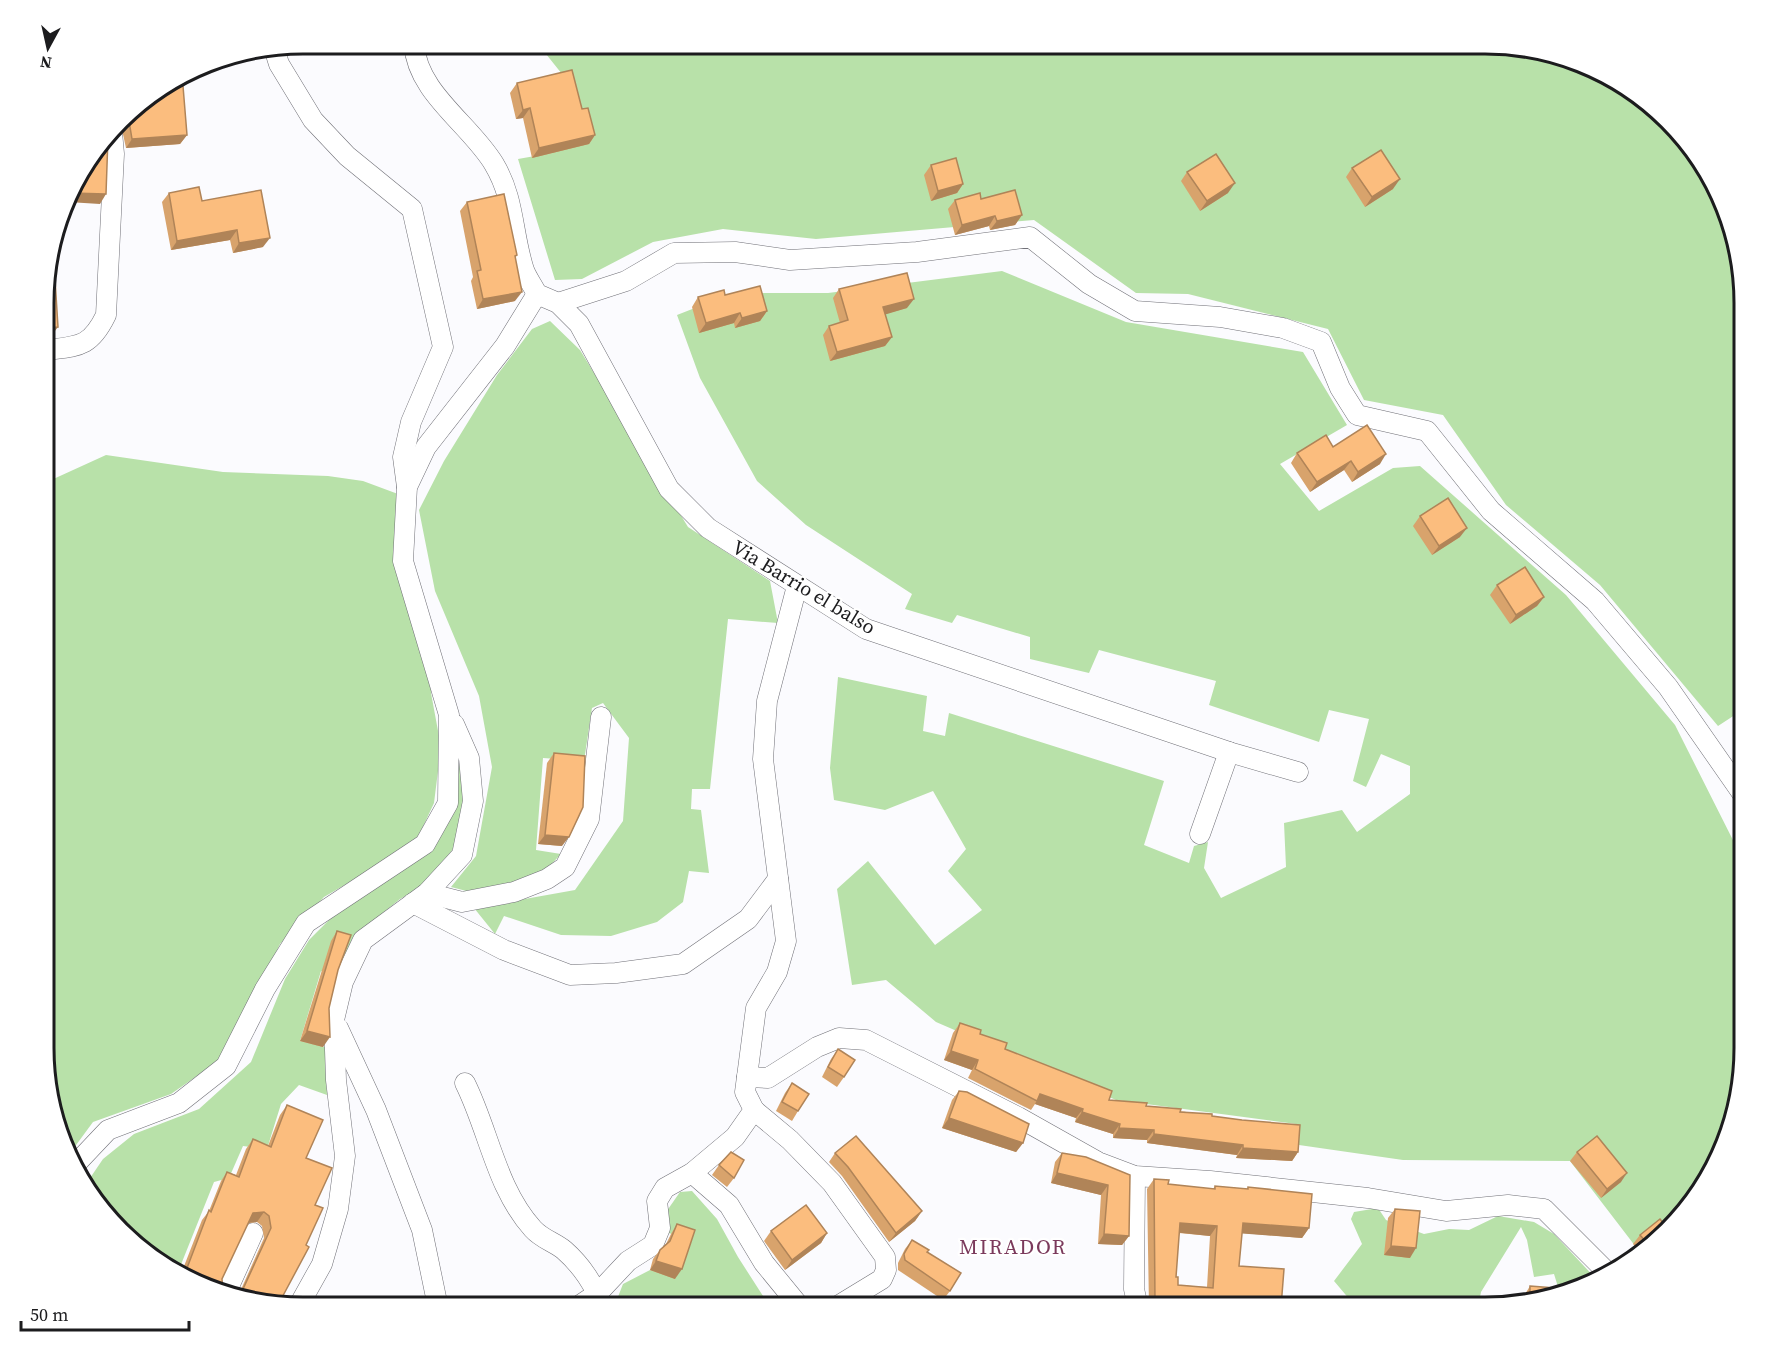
<svg xmlns="http://www.w3.org/2000/svg" width="1788" height="1351" viewBox="0 0 1788 1351" font-family="'Source Serif 4',serif">
	<style>
		.green { fill: #b8e1a9 }
		.lines { fill: none; stroke-linecap: round; stroke-linejoin: round }
		.street-casing { stroke: #707077; stroke-width: 21 }
		.street { stroke: #fff; stroke-width: 20 }
		.wall { fill: #d8a36c; fill-rule: evenodd }
		.shaded-wall { fill: #b08458 }
		.building { fill: #fbbd7e; stroke: #b08458; stroke-width: 1.5; fill-rule: evenodd }
		.labels { text-anchor: middle; stroke-width: 4.5; stroke-linejoin: round; paint-order: stroke }
		.street-label { font-size: 20px; fill: #1c1c1e; stroke: #fff }
		.neighbourhood-label { font-size: 21px; letter-spacing: 1.5px; fill: #7b3a5c; stroke: #fff }
		.rim { fill: none; stroke: #1c1c1e; stroke-width: 3 }
	</style>
	<rect width="100%" height="100%" fill="#fbfbfe"/>
	<g class="green">
		<path d="M538,44H1502L1584,63L1656,108L1718,188L1744,302V709L1718,726L1600,585L1506,505L1443,415L1364,400L1328,329L1188,294L1136,293L1034,220L816,239L723,229L653,242L582,279L555,280L518,159L552,153L566,79Z"/>
		<path d="M1002,271L1126,322L1303,352L1347,425L1280,464L1319,511L1393,468L1420,466L1566,595L1675,725L1744,862V1066L1725,1147L1680,1219L1639,1251L1570,1161L1403,1160L1299,1145L1296,1124L1116,1100L936,1022L886,980L852,985L837,889L868,861L935,945L982,910L948,871L966,849L933,791L885,810L834,800L830,768L838,677L927,696L923,731L945,736L949,713L1164,781L1144,845L1189,863L1194,846L1208,842L1204,868L1221,898L1286,867L1284,823L1342,810L1357,832L1410,794V766L1381,754L1366,787L1353,781L1369,719L1329,710L1319,742L1209,705L1216,681L1099,650L1089,673L1030,659V637L957,615L952,623L905,609L912,594L806,525L757,481L700,378L677,315L733,293H828Z"/>
		<path d="M550,321L580,350L688,527L770,581L778,623L728,619L710,789H692L691,809L701,810L709,873L689,871L683,902L657,922L611,936L561,935L504,916L495,934L474,908L575,890L623,821L629,738L603,703L592,708L584,761L543,758L536,850L561,854L543,873L478,894L451,887L476,856L492,767L479,696L435,591L419,510L444,461L497,375L532,329Z"/>
		<path d="M106,455L223,472L328,476L363,481L398,494L432,667L431,693L441,747L434,803L415,844L324,897L280,944L232,1044L217,1062L171,1094L93,1122L68,1156L44,1066L45,486L49,481Z"/>
		<path d="M461,734L470,781L455,846L429,883L400,899L356,935L337,976L321,971L300,1041L325,1047L327,1095L299,1085L281,1104L267,1149L243,1146L229,1178L214,1182L178,1272L132,1243L86,1184L103,1159L134,1134L199,1109L251,1062L285,979L309,940L342,907L438,841L454,801Z"/>
		<path d="M692,1191L717,1219L738,1257L770,1307H614L623,1284L650,1270L675,1278L688,1239L662,1231L664,1215L680,1192Z"/>
		<path d="M1378,1208L1386,1220L1424,1234L1449,1229L1469,1230L1498,1216L1534,1222L1554,1234L1598,1281L1559,1290L1554,1274L1534,1277L1527,1240L1521,1227L1481,1292L1478,1307H1356L1334,1281L1362,1244L1351,1219L1354,1212Z"/>
	</g>
	<g class="lines">
		<g class="street-casing">
			<g id="street">
				<path d="M414,44C417,93 470,124 494,164C515,199 512,233 524,270C527,278 533,286 537,294L558,303L579,324L669,489L708,528L866,629L1229,752L1298,772"/>
				<path d="M274,48L279,64L313,120L347,156L412,209L443,347L411,422L403,457L407,487"/>
				<path d="M558,303L626,281L674,253L735,252L790,260L917,252L1030,237L1089,284L1135,311L1220,317L1283,328L1321,342L1340,388L1357,415L1427,431L1491,511L1595,601L1668,687L1744,796"/>
				<path d="M46,350C78,346 90,348 106,315L114,154L112,132"/>
				<path d="M1200,834L1229,752"/>
				<path d="M427,893L462,902L514,892L547,879L565,867L589,819L601,717"/>
				<path d="M413,903L504,950L570,975L616,973L683,964L748,919L778,879"/>
				<path d="M338,1028L376,1110L422,1230L438,1307"/>
				<path d="M747,1077L768,1078L817,1047L839,1038L866,1040L1018,1117L1098,1162L1135,1176L1210,1181L1368,1198L1446,1211L1508,1205L1544,1209L1609,1274"/>
				<path d="M465,1083C489,1131 496,1188 533,1229C542,1239 554,1242 564,1250C580,1264 597,1287 601,1307"/>
				<path d="M754,1110L790,1140L832,1183L885,1257L886,1270L882,1279L836,1307"/>
				<path d="M73,1167L108,1130L179,1103L226,1066L265,989L306,923L425,844L448,803L449,715L403,561L407,487L426,447L505,346L537,294"/>
				<path d="M692,1173L729,1205L764,1263L800,1307"/>
				<path d="M1135,1176L1134,1289L1138,1307"/>
				<path d="M226,1293L253,1233"/>
				<path d="M298,1307L322,1264L338,1209L345,1156L336,1080L334,1020L343,982L363,940L427,893L462,855L473,801L469,758L454,724"/>
				<path d="M577,1307L598,1293L628,1261L653,1245L660,1228L657,1201L665,1188L692,1173L735,1137L754,1110L745,1092L756,1008L777,972L786,941L763,759L767,701L797,586"/>
			</g>
		</g>
		<use href="#street" class="street"/>
	</g>
	<g class="wall">
		<path d="M517,83L582,109L595,135L589,144L532,158L523,118L516,119L510,93Z"/>
		<path d="M132,108L187,135L180,144L126,148L121,125L119,124Z"/>
		<path d="M931,165L963,184L957,193L931,201L924,175Z"/>
		<path d="M1352,168L1393,189L1365,207L1346,177Z"/>
		<path d="M1187,172L1228,193L1200,211L1181,181Z"/>
		<path d="M169,193L202,201L263,247L233,253L230,240L171,250L162,202Z"/>
		<path d="M981,199L1022,215L1015,225L990,230L989,226L955,235L948,209L955,200Z"/>
		<path d="M467,202L517,255L515,258V301L477,309L471,281L473,277L460,211Z"/>
		<path d="M839,289L907,308L885,314L892,337L885,346L830,361L823,335L829,326L840,323L833,298Z"/>
		<path d="M725,295L767,311L760,321L735,328L734,323L699,333L692,307L698,297Z"/>
		<path d="M1333,447L1380,464L1352,482L1344,470L1310,492L1291,463L1297,453Z"/>
		<path d="M1420,516L1460,537L1432,555L1413,526Z"/>
		<path d="M1497,585L1544,597L1537,606L1510,624L1490,595Z"/>
		<path d="M554,753L562,846L538,844L547,763Z"/>
		<path d="M337,931L338,970L329,1008L323,1047L300,1041L331,941Z"/>
		<path d="M960,1023L1005,1049L1109,1100L1212,1116L1298,1152L1292,1161L1236,1158L1237,1155L1147,1143V1140L1113,1138V1134L1075,1122L1076,1118L1035,1104L1031,1110L968,1078L972,1070L944,1060L953,1033Z"/>
		<path d="M838,1049L844,1077L837,1087L822,1077L831,1059Z"/>
		<path d="M792,1083L798,1111L792,1121L776,1111L785,1093Z"/>
		<path d="M959,1091L1023,1143L1016,1152L942,1128L952,1100Z"/>
		<path d="M287,1105L306,1158L315,1205L239,1294L264,1238L262,1226L257,1222L249,1223L204,1288L181,1274L202,1220L209,1211L221,1181L227,1172L236,1175L246,1149L253,1139L268,1146L280,1115Z"/>
		<path d="M1577,1152L1621,1182L1601,1198L1570,1161Z"/>
		<path d="M835,1153L922,1211L915,1221L889,1242L842,1176L829,1162Z"/>
		<path d="M1062,1153L1130,1175L1129,1236L1122,1245L1098,1244L1101,1195L1051,1183L1055,1162Z"/>
		<path d="M719,1165L734,1178L727,1187L712,1175Z"/>
		<path d="M1154,1179L1168,1184L1213,1189L1215,1186L1247,1189L1248,1187L1309,1228L1302,1238L1242,1233L1239,1266L1281,1307H1149L1147,1189ZM1179,1233L1210,1236L1207,1287L1178,1285L1176,1277Z"/>
		<path d="M1395,1209L1410,1258L1384,1255L1388,1218Z"/>
		<path d="M677,1224L675,1279L650,1270L653,1259L660,1250L666,1244L671,1234Z"/>
		<path d="M1668,1229L1639,1251L1633,1244L1640,1235Z"/>
		<path d="M771,1231L827,1233L821,1243L785,1270L764,1241Z"/>
		<path d="M912,1240L927,1252L950,1291L943,1300L898,1270V1263L905,1249Z"/>
		<path d="M1530,1286L1555,1291L1524,1299V1296Z"/>
	</g>
	<g class="shaded-wall">
		<path d="M530,108L523,118L516,119L523,110Z"/>
		<path d="M187,135L180,144L126,148L132,139Z"/>
		<path d="M595,135L589,144L532,158L539,148Z"/>
		<path d="M1400,179L1393,189L1365,207L1372,197Z"/>
		<path d="M1235,183L1228,193L1200,211L1207,201Z"/>
		<path d="M963,184L957,193L931,201L938,191Z"/>
		<path d="M71,193L106,194L100,204L68,202Z"/>
		<path d="M1022,215L1015,225L990,230L997,221Z"/>
		<path d="M995,216L989,226L955,235L962,225Z"/>
		<path d="M237,230L230,240L171,250L177,241Z"/>
		<path d="M270,238L263,247L233,253L239,243Z"/>
		<path d="M522,292L515,301L477,309L483,299Z"/>
		<path d="M914,299L907,308L877,317L883,307Z"/>
		<path d="M767,311L760,321L735,328L742,318Z"/>
		<path d="M740,313L734,323L699,333L706,323Z"/>
		<path d="M58,327L51,336L46,337V328Z"/>
		<path d="M892,337L885,346L830,361L837,352Z"/>
		<path d="M1386,454L1380,464L1352,482L1358,472Z"/>
		<path d="M1351,461L1344,470L1310,492L1317,482Z"/>
		<path d="M1467,528L1460,537L1432,555L1439,546Z"/>
		<path d="M1544,597L1537,606L1510,624L1516,615Z"/>
		<path d="M545,835L569,837L562,846L538,844Z"/>
		<path d="M307,1031L330,1037L323,1047L300,1041Z"/>
		<path d="M951,1051L978,1060L972,1070L944,1060Z"/>
		<path d="M1040,1094L1083,1109L1076,1118L1035,1104Z"/>
		<path d="M1082,1112L1120,1124L1113,1134L1075,1122Z"/>
		<path d="M949,1118L1023,1143L1016,1152L942,1128Z"/>
		<path d="M1119,1128L1154,1130L1147,1140L1113,1138Z"/>
		<path d="M1154,1134L1243,1145L1237,1155L1147,1143Z"/>
		<path d="M1243,1148L1298,1152L1292,1161L1236,1158Z"/>
		<path d="M1057,1173L1108,1185L1101,1195L1051,1183Z"/>
		<path d="M1627,1173L1621,1182L1601,1198L1607,1189Z"/>
		<path d="M922,1211L915,1221L889,1242L896,1233Z"/>
		<path d="M264,1212L257,1222L247,1223L253,1213Z"/>
		<path d="M1180,1223L1217,1226L1210,1236L1173,1232Z"/>
		<path d="M1243,1223L1309,1228L1302,1238L1236,1233Z"/>
		<path d="M827,1233L821,1243L785,1270L792,1260Z"/>
		<path d="M1104,1234L1129,1236L1122,1245L1098,1244Z"/>
		<path d="M1391,1246L1416,1248L1410,1258L1384,1255Z"/>
		<path d="M656,1261L682,1269L675,1279L650,1270Z"/>
		<path d="M1155,1302L1185,1304L1183,1307H1152Z"/>
	</g>
	<g class="building">
		<path d="M572,70L582,109L588,108L595,135L539,148L530,108L523,110L517,83Z"/>
		<path d="M183,86L187,135L132,139L128,115L126,114L132,108L168,87Z"/>
		<path d="M108,137L106,194L71,193L78,173Z"/>
		<path d="M1381,150L1400,179L1372,197L1352,168Z"/>
		<path d="M1216,154L1235,183L1207,201L1187,172Z"/>
		<path d="M956,158L963,184L938,191L931,165Z"/>
		<path d="M199,187L202,201L261,190L270,238L239,243L237,230L177,241L169,193Z"/>
		<path d="M1015,190L1022,215L997,221L995,216L962,225L955,200L980,193L981,199Z"/>
		<path d="M504,194L517,255L515,256L522,292L483,299L477,271L481,270L467,202Z"/>
		<path d="M907,273L914,299L883,307L892,337L837,352L829,326L848,320L839,289Z"/>
		<path d="M46,279H55L58,327L46,328Z"/>
		<path d="M760,286L767,311L742,318L740,313L706,323L698,297L724,290L725,295Z"/>
		<path d="M1367,425L1386,454L1358,472L1351,461L1317,482L1297,453L1326,435L1333,447Z"/>
		<path d="M1448,498L1467,528L1439,546L1420,516Z"/>
		<path d="M1525,567L1544,597L1516,615L1497,585Z"/>
		<path d="M554,753L585,756L583,807L569,837L545,835Z"/>
		<path d="M337,931L351,935L338,970L329,1008L330,1037L307,1031Z"/>
		<path d="M960,1023L981,1030L980,1034L1007,1043L1005,1049L1112,1091L1109,1100L1147,1103L1146,1106L1181,1109L1180,1112L1212,1114V1116L1242,1120L1300,1125L1298,1152L1243,1148V1145L1154,1134V1130L1119,1128L1120,1124L1082,1112L1083,1109L1040,1094L1037,1101L975,1069L978,1060L951,1051Z"/>
		<path d="M838,1049L855,1060L844,1077L828,1067Z"/>
		<path d="M792,1083L809,1094L798,1111L782,1102Z"/>
		<path d="M959,1091L967,1092L1029,1124L1023,1143L949,1118Z"/>
		<path d="M287,1105L323,1120L306,1158L332,1168L315,1205L323,1208L306,1245L309,1247L278,1305L231,1294H239L243,1289L271,1228L269,1216L264,1212L253,1213L222,1279L223,1290L227,1293L204,1288L184,1276L209,1210L211,1212L227,1172L239,1177L253,1139L271,1147Z"/>
		<path d="M856,1136L922,1211L896,1233L848,1167L835,1153Z"/>
		<path d="M1597,1136L1627,1173L1607,1189L1577,1152Z"/>
		<path d="M731,1152L744,1160L734,1178L719,1165Z"/>
		<path d="M1062,1153L1086,1157L1130,1175L1129,1236L1104,1234L1108,1185L1057,1173Z"/>
		<path d="M1154,1179L1169,1180L1168,1184L1215,1189V1186L1248,1189V1187L1312,1194L1309,1228L1243,1223L1239,1266L1284,1269L1281,1307H1185V1304L1155,1302ZM1180,1223L1217,1226L1213,1288L1178,1285V1277H1176Z"/>
		<path d="M806,1205L827,1233L792,1260L771,1231Z"/>
		<path d="M1395,1209L1420,1211L1416,1248L1391,1246Z"/>
		<path d="M1660,1219L1668,1229L1648,1244L1640,1235Z"/>
		<path d="M677,1224L695,1230L682,1269L656,1261L660,1250L670,1241Z"/>
		<path d="M912,1240L929,1250L927,1252L961,1273L950,1291L905,1260L904,1254Z"/>
		<path d="M1530,1286L1555,1288V1291L1530,1297Z"/>
	</g>
	<g class="labels">
		<g class="street-label">
			<text transform="translate(804 587) rotate(31)" y="7">Via Barrio el balso</text>
		</g>
		<g class="neighbourhood-label">
			<text x="1013" y="1254">MIRADOR</text>
		</g>
	</g>
	<path d="M0 0H1788V1351H0ZM303 54H1485A249 249 0 0 1 1734 303V1048A249 249 0 0 1 1485 1297H303A249 249 0 0 1 54 1048V303A249 249 0 0 1 303 54Z" fill="#fff" fill-rule="evenodd"/>
	<path class="rim" d="M303 54H1485A249 249 0 0 1 1734 303V1048A249 249 0 0 1 1485 1297H303A249 249 0 0 1 54 1048V303A249 249 0 0 1 303 54Z"/>
	<g transform="translate(48 48) rotate(188)" stroke="#ffffff" stroke-width="4.5" paint-order="stroke">
	<path d="M0-4.5L10 22L0 15L-10 22Z" fill="#1c1c1e"/>
	<text y="-9" font-size="16" font-weight="bold" text-anchor="middle" fill="#1c1c1e">N</text>
	</g>
	<path d="M21 1321v9h168v-9" fill="none" stroke="#1c1c1e" stroke-width="3"/>
	<text x="30" y="1321" font-size="18" fill="#1c1c1e" stroke="#ffffff" stroke-width="4.5" paint-order="stroke">50 m</text>
</svg>
